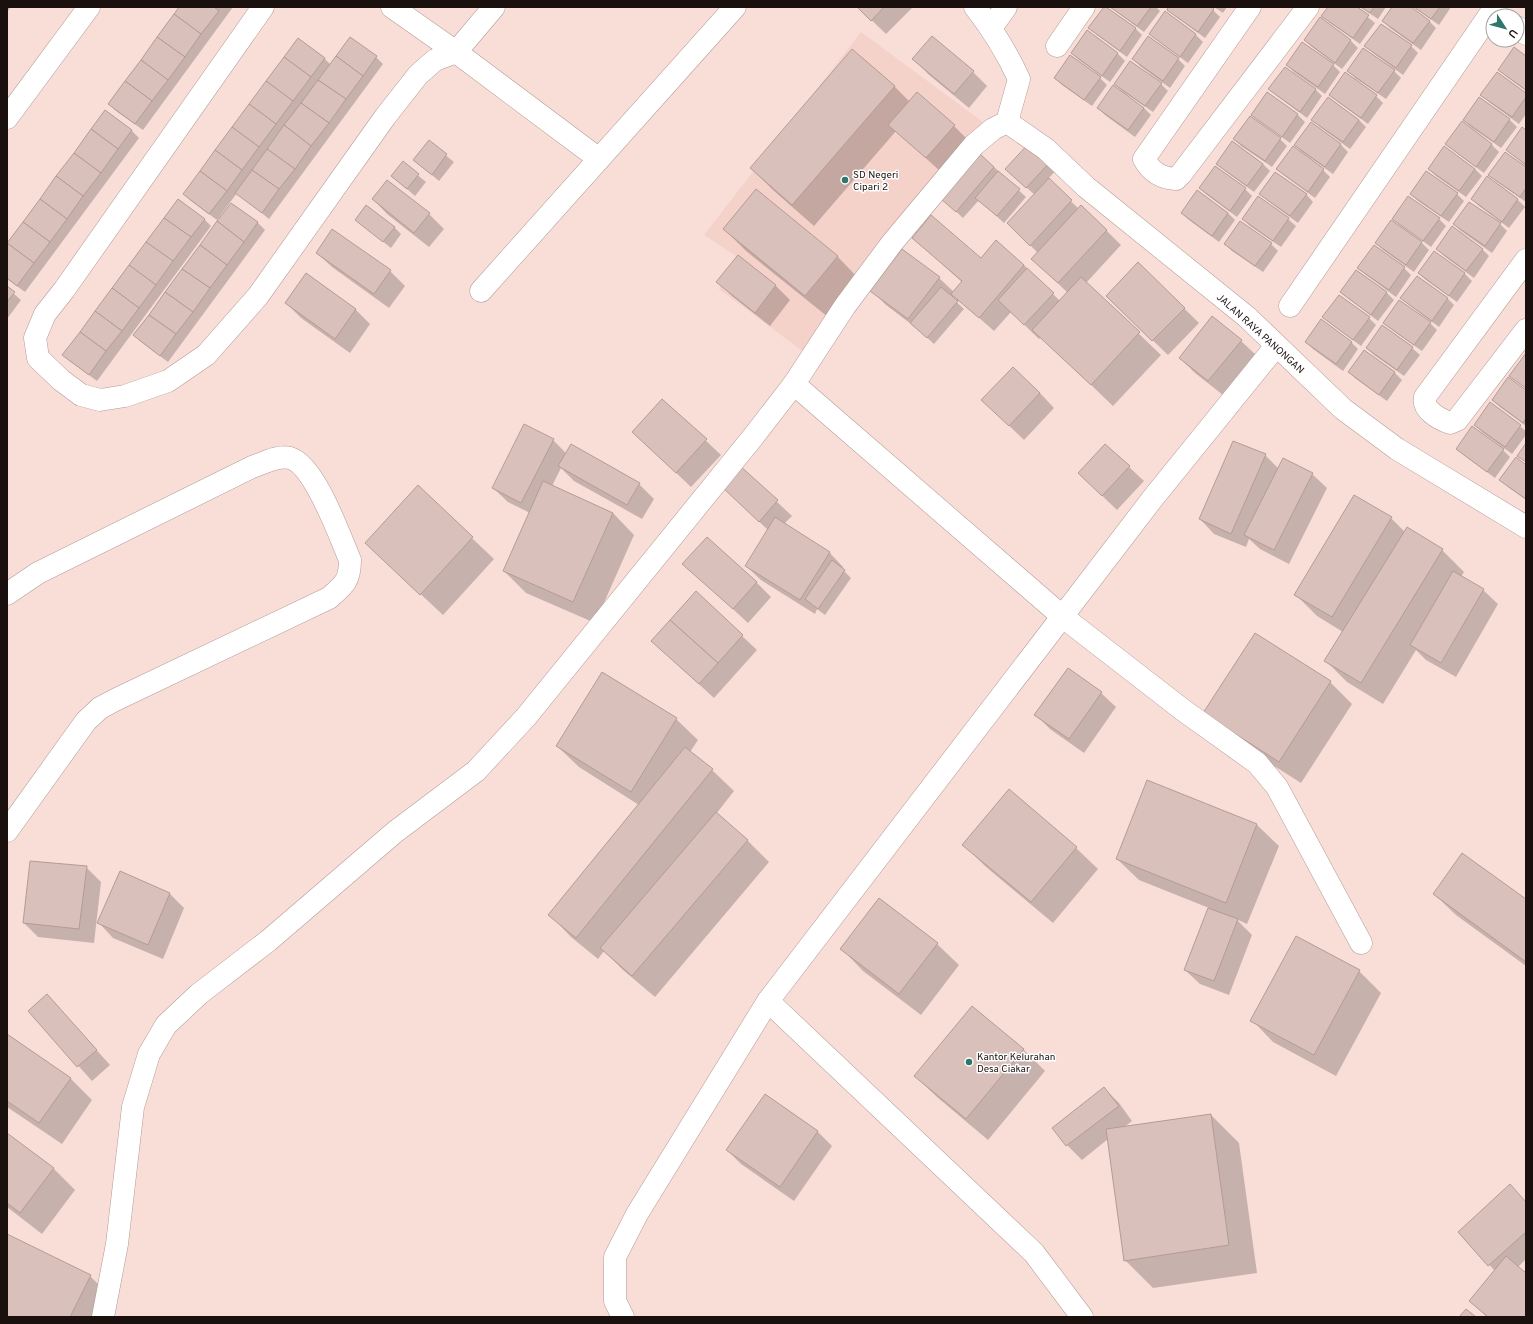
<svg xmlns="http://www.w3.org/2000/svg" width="1533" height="1324" viewBox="0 0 1533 1324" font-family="Overpass,sans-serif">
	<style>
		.built { fill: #f4d1c9 }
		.shadow { fill: #0003 }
		.building { fill: #dac0ba; stroke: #b59b96 }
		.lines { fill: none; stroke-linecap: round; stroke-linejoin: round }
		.minor-casing { stroke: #b39a95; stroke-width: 23 }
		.tertiary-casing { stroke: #b39a95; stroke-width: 23 }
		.minor { stroke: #fff; stroke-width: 22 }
		.tertiary { stroke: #fff; stroke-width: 22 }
		.poi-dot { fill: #2f766c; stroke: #fff; stroke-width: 1.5 }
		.labels { text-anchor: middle; stroke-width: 3; stroke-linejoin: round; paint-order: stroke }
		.poi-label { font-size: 10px; fill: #1a110f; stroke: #fff; text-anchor: start }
		.street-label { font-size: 10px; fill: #1a110f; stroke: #fff }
	</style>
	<rect width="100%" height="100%" fill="#f9ded8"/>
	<path class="built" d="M861,32L987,125L808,355L719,289L736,256L704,235Z"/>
	<g class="shadow">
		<path d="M7,7H11L7,12Z"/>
		<path d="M181,7H233L143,130L116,111L109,104Z"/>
		<path d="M858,7H913L886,34Z"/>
		<path d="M1110,7H1156L1160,11L1144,32Z"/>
		<path d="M1170,7H1210L1220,17L1205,38L1175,16L1168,9Z"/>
		<path d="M1214,7H1227L1223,13Z"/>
		<path d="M1329,7H1355L1375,23L1360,44L1330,23L1323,16Z"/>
		<path d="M1360,7H1386L1378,19Z"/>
		<path d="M1393,7H1409L1429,21L1436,28L1421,50L1390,28L1383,21Z"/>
		<path d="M1413,7H1451L1439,25Z"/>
		<path d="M1166,13L1196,35L1203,42L1188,63L1158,41L1151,34Z"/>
		<path d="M1320,19L1351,41L1358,48L1342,69L1312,47L1305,40Z"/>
		<path d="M1381,25L1411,46L1418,53L1403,75L1373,53L1366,46Z"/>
		<path d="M1090,28H1135L1142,35L1127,57L1097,35Z"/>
		<path d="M350,38L376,57L383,64L269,219L237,193L217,220L191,201L184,194L324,58L331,65Z"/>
		<path d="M1072,53L1118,54L1125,61L1110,82L1079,60Z"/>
		<path d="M1070,56L1100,78L1107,85L1092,106L1062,85L1055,78Z"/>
		<path d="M1526,57V91L1507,77L1500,70Z"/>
		<path d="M1133,58L1178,59L1185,66L1170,88L1140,66Z"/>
		<path d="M914,59L973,72L987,86L969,108L928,74Z"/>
		<path d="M1287,65H1333L1340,72L1325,94L1294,72Z"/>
		<path d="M1348,70L1394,71L1401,78L1386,99L1355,78Z"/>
		<path d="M1115,84H1161L1168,91L1153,112L1122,91Z"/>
		<path d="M894,86L910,102L954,126L968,140L941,172L896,131L814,226L773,190L751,168Z"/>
		<path d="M1270,89H1315L1322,96L1307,118L1277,96Z"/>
		<path d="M1267,93L1298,115L1305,122L1290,143L1259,121L1252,114Z"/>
		<path d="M1526,94V114L1519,124L1489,102L1482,95Z"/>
		<path d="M1331,95L1376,96L1383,103L1368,124L1338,102Z"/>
		<path d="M1479,98L1510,120L1517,127L1501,148L1471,127L1464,120Z"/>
		<path d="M1098,108H1144L1151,115L1135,137L1105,115Z"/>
		<path d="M106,112L132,131L139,138L25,292L7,279V245Z"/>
		<path d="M1250,118L1280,139L1287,146L1272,167L1241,146L1234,139Z"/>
		<path d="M1313,120H1359L1366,127L1350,149L1320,127Z"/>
		<path d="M1311,123L1341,145L1348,152L1333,174L1302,152L1295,145Z"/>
		<path d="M1462,123L1492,145L1499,152L1484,173L1454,151L1447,144Z"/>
		<path d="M1526,131V166L1507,150Z"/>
		<path d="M429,142L454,162L439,181L414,160Z"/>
		<path d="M1031,142L1058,168L1048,179L1079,209L1106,230L1121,245L1086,283L1161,355L1113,406L1041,337L1039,339L1011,312L994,331L952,294L950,296L964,309L934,344L915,327L886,305L872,291L939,278L954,292L962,282L913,238L981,260L1024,265L1060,301L1068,293L1047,273L1038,253L1023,238L1035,195L1013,176Z"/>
		<path d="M1233,142L1263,164L1270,171L1254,192L1225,171L1218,164Z"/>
		<path d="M403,163L426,182L415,196L392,176Z"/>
		<path d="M994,167L1026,197L1004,223L979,200L963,218L950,206Z"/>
		<path d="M1526,168V202L1497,182L1490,175Z"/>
		<path d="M1278,169L1323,170L1330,177L1315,198L1285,176Z"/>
		<path d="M1429,169H1475L1482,176L1466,197L1436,176Z"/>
		<path d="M1487,178L1518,200L1525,207L1509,228L1479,206L1472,199Z"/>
		<path d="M387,182L429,214L444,229L429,247L387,214L373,199Z"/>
		<path d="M1200,188L1245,189L1252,196L1237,217L1207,195Z"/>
		<path d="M756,190L838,257L859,279L828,317L746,251L724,229Z"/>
		<path d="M1197,192L1228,213L1235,220L1219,242L1189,220L1182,213Z"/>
		<path d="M1261,194H1306L1313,202L1298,223L1268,201Z"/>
		<path d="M1411,194H1457L1464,201L1449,222L1418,201Z"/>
		<path d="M1258,198L1288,219L1296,226L1281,247L1250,226L1243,219Z"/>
		<path d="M232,204L258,223L265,230L168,362L141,342L134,335Z"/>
		<path d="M204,219L211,226L97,381L71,362L64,354Z"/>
		<path d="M1394,219H1439L1446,226L1431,247L1401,226Z"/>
		<path d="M356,220L394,227L401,234L391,248Z"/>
		<path d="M1391,222L1422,243L1429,250L1414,272L1383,250L1376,243Z"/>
		<path d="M1454,224H1500L1507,231L1492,253L1461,231Z"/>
		<path d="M333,230L390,271L405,286L389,308L332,267L317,253Z"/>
		<path d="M1225,244H1271L1278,251L1263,272L1232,251Z"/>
		<path d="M1437,249H1482L1489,256L1474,278L1444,256Z"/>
		<path d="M1434,252L1465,274L1472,281L1457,302L1426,280L1419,273Z"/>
		<path d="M738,256L776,286L790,300L770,326L732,296L718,282Z"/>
		<path d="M1138,263L1199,323L1168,355L1107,296Z"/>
		<path d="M1359,268H1404L1411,275L1396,297L1366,275Z"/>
		<path d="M1356,271L1387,293L1394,300L1378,321L1349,299L1341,292Z"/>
		<path d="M7,288L21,300L7,319Z"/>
		<path d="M1402,298H1447L1454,305L1439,327L1409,305Z"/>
		<path d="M286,303L355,309L370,324L350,353L301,318Z"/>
		<path d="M1323,317L1369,318L1376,325L1361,346L1331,324Z"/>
		<path d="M1384,323H1430L1437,330L1422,351L1392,330Z"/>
		<path d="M1382,327L1412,348L1420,355L1404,376L1374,355L1367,348Z"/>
		<path d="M1241,341L1256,355L1223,395L1195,373L1180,358Z"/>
		<path d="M1306,342H1351L1358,349L1343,371L1313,349Z"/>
		<path d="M1364,351L1395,373L1402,380L1387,401L1356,379L1349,372Z"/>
		<path d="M1526,391V426L1500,407L1493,400Z"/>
		<path d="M1040,393L1054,408L1024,440L997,414Z"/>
		<path d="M663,400L721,455L691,487L633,432Z"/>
		<path d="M1490,403L1526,431V435L1512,454L1482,432L1475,425Z"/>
		<path d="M553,440L567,454L639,484L654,499L642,519L574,481L561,468L552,486L613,513L634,535L595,623L526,593L504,571L530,513L508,502L493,488Z"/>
		<path d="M1458,449L1503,450L1510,457L1495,478L1465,456Z"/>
		<path d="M1265,455L1279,469L1312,474L1327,488L1289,564L1260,549L1249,539L1246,547L1214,534L1200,519Z"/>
		<path d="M739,466L792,516L784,524L829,552L843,567L842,569L851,578L825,615L817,609L815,614L761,580L746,566L768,530L721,485Z"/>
		<path d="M1526,466V500L1508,487L1501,480Z"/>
		<path d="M1129,467L1144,481L1117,510L1094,488Z"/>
		<path d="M418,487L494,559L443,615L366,543Z"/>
		<path d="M1355,496L1391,518L1405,532L1442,550L1464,572L1461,577L1483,590L1498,604L1456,677L1426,660L1416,650L1383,704L1347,682L1326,661L1343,632L1317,616L1295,594Z"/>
		<path d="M684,564L756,582L771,597L748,623Z"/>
		<path d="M696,593L757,650L714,698L667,655Z"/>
		<path d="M1330,682L1352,704L1301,783L1226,735Z"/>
		<path d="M1101,693L1116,707L1084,753L1050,729L1035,714Z"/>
		<path d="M676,719L698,740L690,752L712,770L734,791L716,814L748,841L769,862L655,997L623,970L604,951L598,959L571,937L550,915L639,805L579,767L557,746Z"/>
		<path d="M1148,781L1257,825L1279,846L1247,924L1236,919L1252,935L1229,995L1200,984L1185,970L1209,908L1139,880L1117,859Z"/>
		<path d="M964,845L1076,848L1098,869L1053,923L985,866Z"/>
		<path d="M86,867L101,882L94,943L38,937L24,923Z"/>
		<path d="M120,872L170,894L184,908L163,959L113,938L99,923Z"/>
		<path d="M1434,894L1526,900V966L1456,915Z"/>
		<path d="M937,944L959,965L921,1015L863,971L842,949Z"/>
		<path d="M1359,971L1381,993L1336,1076L1273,1042L1252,1020Z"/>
		<path d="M47,995L110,1065L92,1081L29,1011Z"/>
		<path d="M972,1007L1024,1050L1045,1071L988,1140L937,1097L915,1076Z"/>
		<path d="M7,1035L71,1079L92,1100L62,1144L7,1107Z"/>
		<path d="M1104,1088L1119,1103L1132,1121L1123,1128L1211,1115L1239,1143L1257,1273L1153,1288L1125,1260L1108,1139L1082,1160L1067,1145L1054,1128Z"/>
		<path d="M765,1096L818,1132L832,1146L794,1201L741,1164L727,1150Z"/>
		<path d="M7,1134L53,1168L75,1190L42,1234L7,1207Z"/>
		<path d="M1510,1186L1526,1202V1259L1518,1267L1526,1274V1317H1487L1470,1301L1495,1271L1459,1232Z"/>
		<path d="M7,1235L90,1276L112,1298L102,1317H7Z"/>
	</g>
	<g class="building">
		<path d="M179,7H214L219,11L201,34L174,14Z"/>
		<path d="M857,7H884L871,21Z"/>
		<path d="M1104,7H1106L1136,28L1120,51L1088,28Z"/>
		<path d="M1110,7H1151L1137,26Z"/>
		<path d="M1168,7H1212L1214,9L1198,32L1167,10Z"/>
		<path d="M1328,7H1357L1369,15L1353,38L1321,16Z"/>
		<path d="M1361,7H1374L1370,13Z"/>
		<path d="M1392,7H1411L1430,21L1413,43L1382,21Z"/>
		<path d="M1414,7H1440L1431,19Z"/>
		<path d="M1165,11L1196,34L1180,57L1149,34Z"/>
		<path d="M174,14L201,34L185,57L157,37Z"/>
		<path d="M1320,17L1351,40L1335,63L1304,40Z"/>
		<path d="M1381,24L1412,45L1396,68L1364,46Z"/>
		<path d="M1087,30L1118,53L1102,76L1071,53Z"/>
		<path d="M932,36L974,71L954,94L912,59Z"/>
		<path d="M1148,36L1179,58L1163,81L1132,59Z"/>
		<path d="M157,37L185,57L168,80L141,60Z"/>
		<path d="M350,37L377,56L363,76L336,56Z"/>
		<path d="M298,38L325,58L311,77L284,57Z"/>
		<path d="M1302,42L1334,64L1318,87L1286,65Z"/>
		<path d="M1514,47L1526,56V90L1498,70Z"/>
		<path d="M1363,48L1395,70L1378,93L1347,71Z"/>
		<path d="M852,49L895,86L792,205L750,168Z"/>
		<path d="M1070,55L1101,77L1084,100L1054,78Z"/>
		<path d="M336,56L363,76L346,99L318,80Z"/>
		<path d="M284,57L311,77L293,101L266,81Z"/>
		<path d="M141,60L168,80L152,101L125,81Z"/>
		<path d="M1130,61L1162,83L1145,106L1114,84Z"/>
		<path d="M1285,67L1316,89L1300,112L1268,89Z"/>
		<path d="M1345,72L1377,95L1361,118L1329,95Z"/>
		<path d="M1497,72L1526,93V97L1512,117L1480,95Z"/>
		<path d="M318,80L346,99L329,123L301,103Z"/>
		<path d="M125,81L152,101L135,124L108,104Z"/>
		<path d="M266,81L293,101L276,124L249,104Z"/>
		<path d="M1113,85L1144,108L1128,130L1097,108Z"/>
		<path d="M917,92L955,125L926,158L888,125Z"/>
		<path d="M1267,92L1298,114L1282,137L1251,115Z"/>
		<path d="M1328,97L1359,120L1343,142L1311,120Z"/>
		<path d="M1479,97L1510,119L1494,142L1463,120Z"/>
		<path d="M301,103L329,123L311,146L284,125Z"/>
		<path d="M249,104L276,124L259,147L232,127Z"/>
		<path d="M105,110L132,130L118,149L91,129Z"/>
		<path d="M1250,116L1281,138L1265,161L1233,139Z"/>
		<path d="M1462,121L1492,144L1476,167L1445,144Z"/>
		<path d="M1311,122L1341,144L1325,167L1294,145Z"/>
		<path d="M284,125L311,146L295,169L267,149Z"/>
		<path d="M232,127L259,147L242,170L215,150Z"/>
		<path d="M1522,127L1526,130V165L1506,150Z"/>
		<path d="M91,129L118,149L101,173L74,153Z"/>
		<path d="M429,140L447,154L432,175L413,160Z"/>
		<path d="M1031,141L1052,160L1026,188L1005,169Z"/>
		<path d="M1232,141L1263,164L1247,186L1216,164Z"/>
		<path d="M1293,146L1324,169L1308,192L1276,169Z"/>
		<path d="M1444,146L1475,169L1459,191L1428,169Z"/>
		<path d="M267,149L295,169L279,189L252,170Z"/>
		<path d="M215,150L242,170L227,191L200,171Z"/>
		<path d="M1505,152L1526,167V188L1520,197L1488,175Z"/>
		<path d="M74,153L101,173L83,196L56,176Z"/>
		<path d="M980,154L994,167L956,212L941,199Z"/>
		<path d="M403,161L419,174L407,189L391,176Z"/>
		<path d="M1215,166L1246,188L1230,211L1199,188Z"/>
		<path d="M252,170L279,189L262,213L235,193Z"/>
		<path d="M200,171L227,191L209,214L183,194Z"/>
		<path d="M998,171L1020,189L997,216L975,198Z"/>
		<path d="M1426,171L1458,193L1441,216L1410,194Z"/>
		<path d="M1275,172L1307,194L1290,216L1259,194Z"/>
		<path d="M56,176L83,196L67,219L40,199Z"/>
		<path d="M1487,176L1518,199L1502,222L1471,199Z"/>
		<path d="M1049,178L1072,200L1030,246L1007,223Z"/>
		<path d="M387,180L430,213L414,233L372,199Z"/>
		<path d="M756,189L838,256L805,296L723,229Z"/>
		<path d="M1197,190L1228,213L1212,236L1181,213Z"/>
		<path d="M1258,196L1289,218L1273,241L1242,219Z"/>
		<path d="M1408,196L1440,218L1423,241L1392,219Z"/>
		<path d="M40,199L67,219L50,242L23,222Z"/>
		<path d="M178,199L205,219L191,237L164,218Z"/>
		<path d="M1469,202L1501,223L1485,246L1453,224Z"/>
		<path d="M231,203L258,222L244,242L217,221Z"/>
		<path d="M366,205L395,227L383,242L355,220Z"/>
		<path d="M1081,205L1107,230L1058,283L1031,259Z"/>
		<path d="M931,215L981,258L996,240L1024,265L979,318L951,294L962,281L912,238Z"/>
		<path d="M164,218L191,237L173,261L146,242Z"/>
		<path d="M1391,220L1422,242L1406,265L1375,243Z"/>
		<path d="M217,221L244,242L227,265L200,245Z"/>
		<path d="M1240,221L1272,243L1255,266L1224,244Z"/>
		<path d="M23,222L50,242L34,263L7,243Z"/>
		<path d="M1452,226L1483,249L1466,271L1436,249Z"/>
		<path d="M332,229L391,270L374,294L316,253Z"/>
		<path d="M146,242L173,261L156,285L129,265Z"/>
		<path d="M7,243L34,263L17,286L7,278Z"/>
		<path d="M200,245L227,265L210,288L182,269Z"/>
		<path d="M1374,245L1405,267L1389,290L1357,268Z"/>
		<path d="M902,249L940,277L908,319L870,291Z"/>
		<path d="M1434,251L1465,273L1449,296L1418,273Z"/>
		<path d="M738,255L776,285L755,313L716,282Z"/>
		<path d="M1138,262L1185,308L1152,341L1106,296Z"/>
		<path d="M129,265L156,285L139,308L112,288Z"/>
		<path d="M1027,268L1054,293L1024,325L998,300Z"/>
		<path d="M182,269L210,288L193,312L165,292Z"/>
		<path d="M1356,270L1387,292L1371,315L1340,292Z"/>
		<path d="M306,273L356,309L335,339L285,303Z"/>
		<path d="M1417,276L1448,298L1432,321L1400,298Z"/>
		<path d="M1081,277L1140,332L1091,385L1032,330Z"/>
		<path d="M7,286L15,292L7,302Z"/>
		<path d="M941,287L958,301L927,338L910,323Z"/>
		<path d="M112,288L139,308L122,331L95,311Z"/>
		<path d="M165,292L193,312L176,334L149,315Z"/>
		<path d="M1339,295L1370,317L1353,340L1322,317Z"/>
		<path d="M1399,300L1431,322L1414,345L1383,323Z"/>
		<path d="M95,311L122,331L106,351L80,332Z"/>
		<path d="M149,315L176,334L160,356L133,335Z"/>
		<path d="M1212,316L1242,340L1208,381L1179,358Z"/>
		<path d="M1321,319L1352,342L1336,364L1305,342Z"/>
		<path d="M1382,325L1413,347L1397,370L1366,348Z"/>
		<path d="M80,332L106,351L89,375L62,355Z"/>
		<path d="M1364,350L1395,372L1379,395L1348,372Z"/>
		<path d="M1526,353V388L1509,376Z"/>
		<path d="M1013,367L1040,393L1009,426L981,400Z"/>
		<path d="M1508,377L1526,390V418L1523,423L1492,400Z"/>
		<path d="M662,399L707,439L676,473L632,432Z"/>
		<path d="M1490,402L1521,425L1505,447L1474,425Z"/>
		<path d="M524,424L554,439L521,503L492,488Z"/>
		<path d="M1472,426L1504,449L1487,472L1456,449Z"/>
		<path d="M1233,441L1266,454L1231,534L1199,519Z"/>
		<path d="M1526,443V462L1517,456Z"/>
		<path d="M571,444L640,483L627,505L558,466Z"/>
		<path d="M1105,444L1130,466L1102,496L1078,473Z"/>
		<path d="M1516,457L1526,465V499L1499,480Z"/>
		<path d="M1283,458L1313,473L1274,550L1244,535Z"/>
		<path d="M739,465L778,500L759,522L720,485Z"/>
		<path d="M543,481L613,513L573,602L503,571Z"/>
		<path d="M418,485L473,537L420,595L365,543Z"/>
		<path d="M1354,495L1392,517L1332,617L1294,595Z"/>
		<path d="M775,517L830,552L800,600L745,566Z"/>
		<path d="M1407,527L1443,549L1361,683L1324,661Z"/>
		<path d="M707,537L757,582L733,609L682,564Z"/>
		<path d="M832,560L845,570L818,609L805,599Z"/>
		<path d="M1453,571L1484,589L1441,663L1410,645Z"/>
		<path d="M696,591L743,635L718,663L670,620Z"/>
		<path d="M670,620L718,663L699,684L651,641Z"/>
		<path d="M1255,633L1331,681L1279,762L1203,713Z"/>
		<path d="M1068,668L1102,692L1069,739L1034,715Z"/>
		<path d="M602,672L677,718L631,792L556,746Z"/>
		<path d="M685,747L713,769L576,938L548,915Z"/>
		<path d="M1147,780L1257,824L1226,903L1116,859Z"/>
		<path d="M1009,789L1077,847L1031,902L962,845Z"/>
		<path d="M716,812L748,840L632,976L600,948Z"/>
		<path d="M1462,853L1526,899V962L1433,894Z"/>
		<path d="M30,861L87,866L79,929L23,923Z"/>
		<path d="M120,871L170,893L148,945L97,923Z"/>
		<path d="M879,898L938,943L899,994L840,949Z"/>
		<path d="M1208,908L1238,919L1214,981L1184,970Z"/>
		<path d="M1296,936L1360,970L1314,1055L1250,1021Z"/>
		<path d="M47,994L97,1050L77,1067L28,1011Z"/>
		<path d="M972,1006L1024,1049L966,1119L914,1076Z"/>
		<path d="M7,1034L71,1078L39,1123L7,1101Z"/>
		<path d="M1104,1087L1119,1106L1066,1146L1052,1128Z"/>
		<path d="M765,1094L818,1131L780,1187L726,1150Z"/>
		<path d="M1211,1114L1229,1245L1124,1261L1106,1129Z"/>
		<path d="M7,1133L54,1168L20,1213L7,1203Z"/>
		<path d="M1510,1184L1526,1202V1232L1488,1266L1458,1232Z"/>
		<path d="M7,1234L91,1275L70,1317H7Z"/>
		<path d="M1506,1256L1526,1273V1317H1488L1469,1301Z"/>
		<path d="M1466,1309L1476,1317H1459Z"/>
	</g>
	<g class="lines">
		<g class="minor-casing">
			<g id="minor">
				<path d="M263,7L64,290L45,314L35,338L38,358L61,380L81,395L100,400L125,396L168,381L206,355L258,296L385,117L418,75L435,60L456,52L494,7"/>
				<path d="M392,7L456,52L599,159"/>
				<path d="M1250,7L1144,159C1151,172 1161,178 1176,179L1181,174L1308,7"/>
				<path d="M1517,27L1526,34"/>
				<path d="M991,28L1006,7"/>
				<path d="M1057,46L1084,7"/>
				<path d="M7,118L89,7"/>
				<path d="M1526,260L1425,397C1422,410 1439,419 1450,423L1457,420L1526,330"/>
				<path d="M481,291L735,7"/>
				<path d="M1290,306L1495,7"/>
				<path d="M794,384L1063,617L1183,710L1257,763L1277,787L1361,943"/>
				<path d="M7,594L38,573L252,467C264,463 278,455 290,458C315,465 340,537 350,560C350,581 344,585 329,598L117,699L100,708L86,721L7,831"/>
				<path d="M768,1001L1034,1253L1082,1317"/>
				<path d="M623,1317L615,1301V1257L637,1214L768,1001L1153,498L1276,346"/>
			</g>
		</g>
		<g class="tertiary-casing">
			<g id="tertiary">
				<path d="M1007,122L1046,149L1086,187L1247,317L1343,409L1397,449L1526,527"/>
				<path d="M103,1317L117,1244L133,1107L149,1054L166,1025L199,994L268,941L395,832L476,771L526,717L753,437L794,384L845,306L892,243L974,145L993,129L1007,122L1019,79C1007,53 993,30 975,7"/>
			</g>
		</g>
		<use href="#minor" class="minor"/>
		<use href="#tertiary" class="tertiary"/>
	</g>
	<g class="poi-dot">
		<circle cx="845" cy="180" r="4"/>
		<circle cx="969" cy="1062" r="4"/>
	</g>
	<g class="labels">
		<g class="poi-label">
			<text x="853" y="178">SD Negeri<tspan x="853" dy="12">Cipari 2</tspan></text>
			<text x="977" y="1060">Kantor Kelurahan<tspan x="977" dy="12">Desa Ciakar</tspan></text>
		</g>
		<g class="street-label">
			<text transform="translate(1261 333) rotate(42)" y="4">JALAN RAYA PANONGAN</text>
		</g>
	</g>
	<rect width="1533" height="1324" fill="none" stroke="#1a110f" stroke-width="16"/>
	<g transform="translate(1505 28) rotate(126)"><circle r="19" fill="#ffffff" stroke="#a3a09f"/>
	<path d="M0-3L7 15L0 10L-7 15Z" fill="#2f766c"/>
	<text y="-6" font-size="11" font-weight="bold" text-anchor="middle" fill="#1a110f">U</text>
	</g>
</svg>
